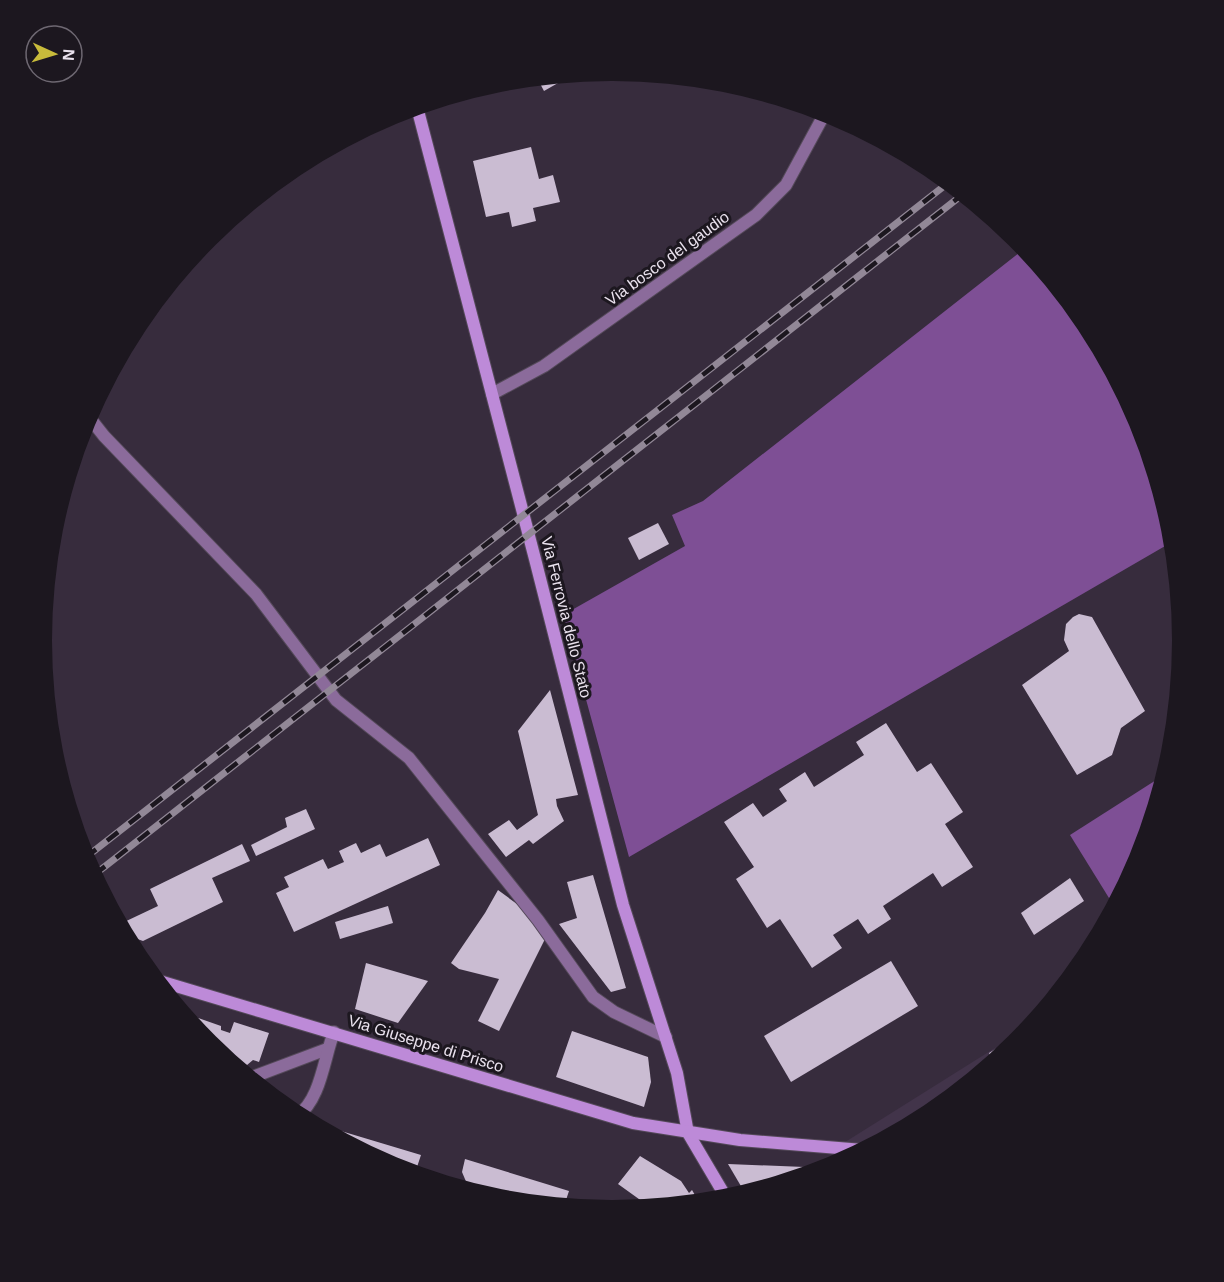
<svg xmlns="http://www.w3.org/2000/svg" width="1224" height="1282" viewBox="0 0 1224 1282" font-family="Arial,sans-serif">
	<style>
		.built { fill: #42344a }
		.forest { fill: #7e4f95 }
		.building { fill: #cabcd2 }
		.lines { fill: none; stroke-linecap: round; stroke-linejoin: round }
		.lane-casing { stroke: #544959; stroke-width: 14 }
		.street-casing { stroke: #544959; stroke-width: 14 }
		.secondary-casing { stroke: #544959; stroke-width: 14 }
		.lane { stroke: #8b6b9b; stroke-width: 12 }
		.street { stroke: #8b6b9b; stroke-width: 12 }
		.secondary { stroke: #bd8ad8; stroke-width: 12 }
		.rail-casing { stroke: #928897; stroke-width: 7 }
		.rail { stroke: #1c171f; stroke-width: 4.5; stroke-dasharray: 14; stroke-linecap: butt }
		.labels { text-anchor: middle; stroke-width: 6; stroke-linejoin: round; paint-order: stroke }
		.street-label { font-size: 16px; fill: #eae2ee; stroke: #1c171f }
	</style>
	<rect width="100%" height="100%" fill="#372c3d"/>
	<path class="built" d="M1030,1026L1015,1044L928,1115L871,1146L842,1144Z"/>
	<g class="forest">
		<path d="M1024,249L1086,325L1139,423L1171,530L1172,542L629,857L563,615L685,546L672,515L703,501Z"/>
		<path d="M1164,775L1138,859L1123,889L1109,898L1070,835Z"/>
	</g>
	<g class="building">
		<path d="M558,76H563L565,79L544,91L537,78Z"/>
		<path d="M531,147L539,179L553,175L560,202L533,208L536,221L512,227L509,212L486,217L473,161Z"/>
		<path d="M658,523L669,544L639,560L628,538Z"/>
		<path d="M1079,614L1092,617L1145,711L1121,728L1112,755L1077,775L1022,685L1069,651L1064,640L1066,624L1073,617Z"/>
		<path d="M550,690L578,795L556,799L557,806L564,821L533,844L529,840L506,857L488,834L509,820L517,830L538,815L518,731Z"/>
		<path d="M886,723L917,772L931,763L963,812L945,824L973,867L942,887L933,873L883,906L891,919L868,934L858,919L833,935L842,948L812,968L780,919L767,928L736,879L754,867L724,822L753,803L763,817L787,801L779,789L805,772L814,787L864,755L856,742Z"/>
		<path d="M306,809L315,829L256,856L251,845L287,827L285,818Z"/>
		<path d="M428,838L440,865L294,932L276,893L289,887L284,877L323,859L328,869L344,862L339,851L356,843L361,853L380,844L386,857Z"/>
		<path d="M242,844L250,861L212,878L223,902L143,941L126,935L120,924L158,906L150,889Z"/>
		<path d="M593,875L626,988L611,992L559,924L577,918L567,882Z"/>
		<path d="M1070,878L1084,901L1034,935L1021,913Z"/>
		<path d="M498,890L521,907L545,939L499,1031L478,1021L499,979L459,969L451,963L485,913Z"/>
		<path d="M388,906L393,923L340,939L335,922Z"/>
		<path d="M891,961L918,1006L791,1082L764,1036Z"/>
		<path d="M366,963L428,981L398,1023L355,1009Z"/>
		<path d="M184,1013L221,1026V1030L230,1033L234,1022L269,1033L259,1062L253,1060L247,1065L226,1058L209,1044Z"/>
		<path d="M1026,1030L1015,1044L993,1062L989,1053Z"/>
		<path d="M572,1031L648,1057L651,1082L644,1107L556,1077Z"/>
		<path d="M341,1131L421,1155L417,1167L420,1175L394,1167L337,1137Z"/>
		<path d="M640,1156L681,1181L689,1193L692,1190L699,1202L650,1207L618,1184Z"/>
		<path d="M465,1159L569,1191L564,1206L500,1200L470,1191L462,1172Z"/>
		<path d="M728,1164L829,1168L745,1193Z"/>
	</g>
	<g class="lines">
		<g class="lane-casing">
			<g id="lane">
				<path d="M492,394L544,366L756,215L786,185L825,113"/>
				<path d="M250,1078L327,1049"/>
				<path d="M297,1116C321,1100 324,1057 334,1032"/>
			</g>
		</g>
		<g class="street-casing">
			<path id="street" d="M89,417L104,436L256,594L336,700L409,758L538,920L593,997L614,1012L666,1037"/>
		</g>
		<g class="secondary-casing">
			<g id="secondary">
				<path d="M417,107L535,559L623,905L677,1073L688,1133L727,1199"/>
				<path d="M156,980L633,1123L740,1140L863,1150"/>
			</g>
		</g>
		<use href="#lane" class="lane"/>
		<use href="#street" class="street"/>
		<use href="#secondary" class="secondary"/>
		<g class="rail-casing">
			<g id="rail">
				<path d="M85,858L948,183"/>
				<path d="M94,875L962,195"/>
			</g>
		</g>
		<use href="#rail" class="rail"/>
	</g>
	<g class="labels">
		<g class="street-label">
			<text transform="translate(667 258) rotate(-36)" y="6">Via bosco del gaudio</text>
			<text transform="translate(567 617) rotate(76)" y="6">Via Ferrovia dello Stato</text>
			<text transform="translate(426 1043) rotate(17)" y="6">Via Giuseppe di Prisco</text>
		</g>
	</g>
	<path d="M0 0H1224V1282H0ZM611 81H613A559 559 0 0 1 1172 640V641A559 559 0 0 1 613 1200H611A559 559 0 0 1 52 641V640A559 559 0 0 1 611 81Z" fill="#1c171f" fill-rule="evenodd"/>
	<g transform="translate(54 54) rotate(94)"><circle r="28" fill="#1c171f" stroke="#6e6872" stroke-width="1.5"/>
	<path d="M0-4.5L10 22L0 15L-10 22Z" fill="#c8bb3b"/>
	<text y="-9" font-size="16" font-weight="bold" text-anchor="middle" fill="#eae2ee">N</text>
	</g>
</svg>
